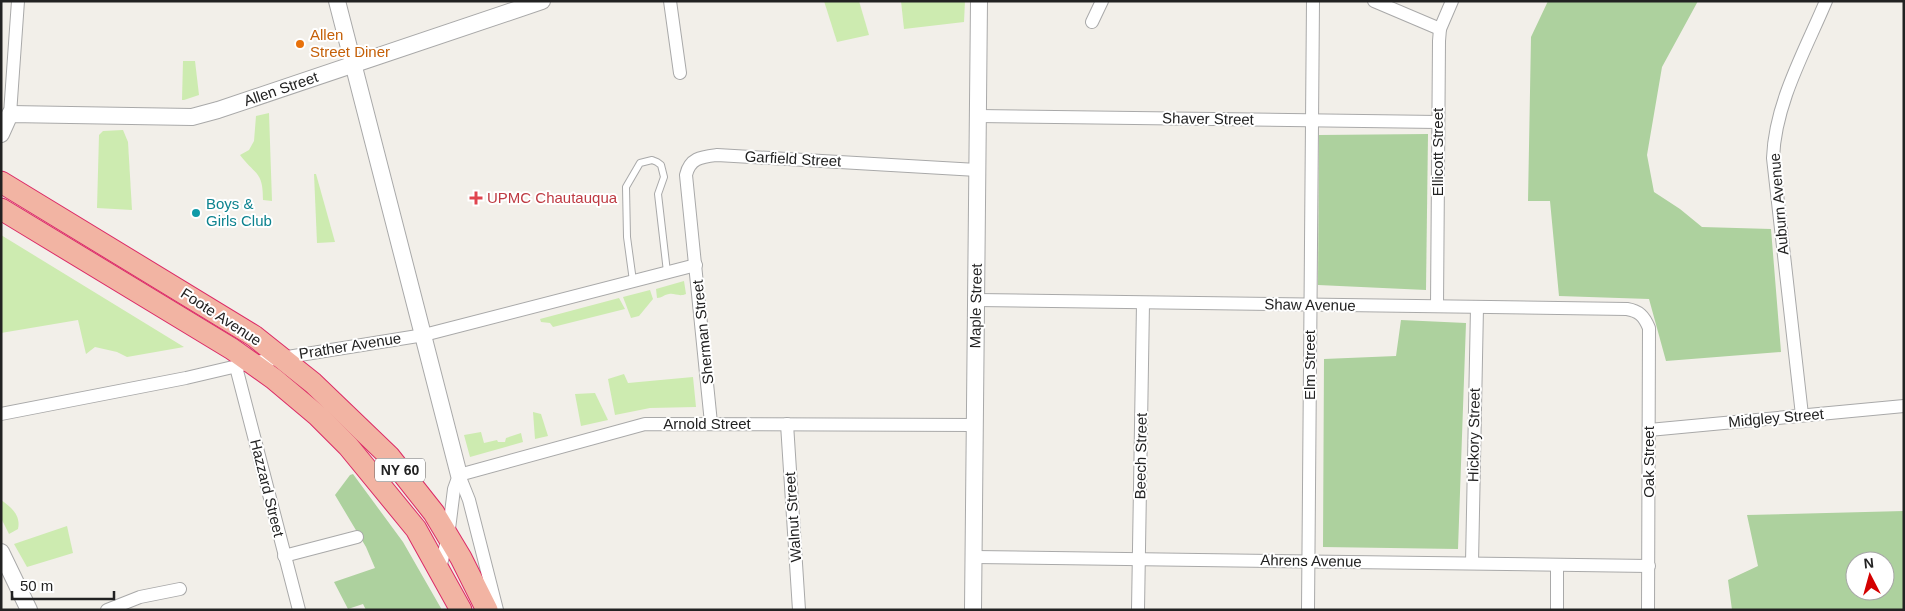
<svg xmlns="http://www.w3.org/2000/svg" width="1905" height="611" viewBox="0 0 1905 611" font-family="Helvetica,sans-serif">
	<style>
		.grass { fill: #cdebb0 }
		.forest { fill: #add19e; fill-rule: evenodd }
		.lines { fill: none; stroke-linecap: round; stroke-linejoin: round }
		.service-casing { stroke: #a9a9a9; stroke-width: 8 }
		.minor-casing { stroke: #a9a9a9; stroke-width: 14 }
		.tertiary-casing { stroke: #a9a9a9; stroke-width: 18 }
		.trunk-casing { stroke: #dc2a67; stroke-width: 23 }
		.service { stroke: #fff; stroke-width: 6 }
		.minor { stroke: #fff; stroke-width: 12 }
		.tertiary { stroke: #fff; stroke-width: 16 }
		.trunk { stroke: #f2b4a3; stroke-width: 21 }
		.food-dot { fill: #e8710a; stroke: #fff; stroke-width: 2 }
		.health-dot { fill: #e0444e; stroke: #fff; stroke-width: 2 }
		.culture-dot { fill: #0f9aa8; stroke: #fff; stroke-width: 2 }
		.labels { text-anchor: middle; stroke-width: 4; stroke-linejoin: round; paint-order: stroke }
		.shield { fill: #fff; stroke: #646464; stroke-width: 1 }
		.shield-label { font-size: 14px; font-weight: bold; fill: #222 }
		.food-label { font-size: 15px; fill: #c56008; stroke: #fff; text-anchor: start }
		.street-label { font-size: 15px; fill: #222; stroke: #fff }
		.health-label { font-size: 15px; fill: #be3a42; stroke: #fff; text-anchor: start }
		.culture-label { font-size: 15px; fill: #0d838f; stroke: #fff; text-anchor: start }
	</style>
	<rect width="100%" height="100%" fill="#f2efe9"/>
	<g class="grass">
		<path d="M824,1H859L869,35L837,42Z"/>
		<path d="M901,1H965L964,22L904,29Z"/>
		<path d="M183,61H195L199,95L184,100H182Z"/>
		<path d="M269,113L272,201L263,200C263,171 256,176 240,155L249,150L254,141L256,116Z"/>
		<path d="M123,130L128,142L132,210L97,208L99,135L103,131Z"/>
		<path d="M314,174H316L335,242L317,243Z"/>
		<path d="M1,235L184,347L127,357L117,352L95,347L86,354L78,320L1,333Z"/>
		<path d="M684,281L686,294C679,297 675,293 669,294C663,295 662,298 657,298L656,289Z"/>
		<path d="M650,290L653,299L639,316L631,318L623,297Z"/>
		<path d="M619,298L625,309L553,327L550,323L541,322L540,319Z"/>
		<path d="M624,374L628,383L693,377L696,407L650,408L615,415L608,379Z"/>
		<path d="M595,393L608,420L581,426L575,394Z"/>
		<path d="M533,412L541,414L548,436L535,439Z"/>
		<path d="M481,432L484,443L497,440L498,442H505L506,438L521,433L523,442L470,457L464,435Z"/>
		<path d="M1,500C11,507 21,515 18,529L9,534L1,518Z"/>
		<path d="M67,526L73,553L27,567L14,544Z"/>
	</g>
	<g class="forest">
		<path d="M1548,1H1698L1662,67L1647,155L1654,192L1680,209L1702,227L1771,229L1781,352L1666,361L1649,299L1559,296L1550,201H1528L1531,37Z"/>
		<path d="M1428,134L1426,290L1318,285L1319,135Z"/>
		<path d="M1401,320L1466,323L1458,549L1323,547L1324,359L1396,356Z"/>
		<path d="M353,474L403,542L442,610H366L363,604L348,609L334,582L375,568L366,547L335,495L350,475Z"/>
		<path d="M1904,511V610H1732L1728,580L1758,566L1747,515ZM1855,561H1885V591H1855Z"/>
	</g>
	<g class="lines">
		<g class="service-casing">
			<path id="service" d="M633,281L627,237L626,187L640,163L652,160L657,162L661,165L664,177L658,194L667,272"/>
		</g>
		<g class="minor-casing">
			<g id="minor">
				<path d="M670,1L680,73"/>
				<path d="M1374,1L1440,29"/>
				<path d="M1092,22L1102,1"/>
				<path d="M10,114L18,1"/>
				<path d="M977,116L1438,122"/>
				<path d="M976,300L1627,309C1639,311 1644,316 1649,328L1648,610"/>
				<path d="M1437,306L1439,41L1440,29L1452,1"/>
				<path d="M236,367L299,610"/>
				<path d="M1,414L186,378L250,363L424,335L696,265"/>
				<path d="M1802,415L1773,158C1775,103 1805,51 1826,1"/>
				<path d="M711,423L686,175C690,158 701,157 717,155L977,170"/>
				<path d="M787,424L799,610"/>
				<path d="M1649,430L1904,406"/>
				<path d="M459,475L645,424L974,425"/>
				<path d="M459,475L469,500L497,610"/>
				<path d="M284,556L357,537"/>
				<path d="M974,557L1649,566"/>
				<path d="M1472,563L1477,307"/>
				<path d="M440,568L448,537L454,489L459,475"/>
				<path d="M107,610L140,597L180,589"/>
				<path d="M1138,610L1143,303"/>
				<path d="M1308,610L1313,1"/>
				<path d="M1557,610V565"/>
			</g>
		</g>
		<g class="tertiary-casing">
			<g id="tertiary">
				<path d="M337,1L459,475"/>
				<path d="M1,134L10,114L192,117L218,110L542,1"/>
				<path d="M1,552L29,610"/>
				<path d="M973,610L979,1"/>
			</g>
		</g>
		<g class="trunk-casing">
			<g id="trunk">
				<path d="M1,182L254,336L313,383L389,456L434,513L461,558L487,610"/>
				<path d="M1,209L232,349L274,379L318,416L348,446L416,529L461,610"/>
			</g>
		</g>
		<use href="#service" class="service"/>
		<use href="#minor" class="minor"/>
		<use href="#tertiary" class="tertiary"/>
		<use href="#trunk" class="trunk"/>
	</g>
	<circle class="food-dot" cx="300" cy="44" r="5"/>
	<path class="health-dot" d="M473.5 190.5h5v5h5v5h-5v5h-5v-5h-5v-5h5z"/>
	<circle class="culture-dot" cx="196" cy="213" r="5"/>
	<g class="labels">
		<rect class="shield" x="375" y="458.5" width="50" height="23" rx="4"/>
		<g class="shield-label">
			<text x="400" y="475">NY 60</text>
		</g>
		<g class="food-label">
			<text x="310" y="40">Allen<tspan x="310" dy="17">Street Diner</tspan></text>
		</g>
		<g class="street-label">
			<text transform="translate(281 89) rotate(-19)" y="5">Allen Street</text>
			<text transform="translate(1208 119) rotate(1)" y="5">Shaver Street</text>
			<text transform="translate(1438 152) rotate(-90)" y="5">Ellicott Street</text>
			<text transform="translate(793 159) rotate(3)" y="5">Garfield Street</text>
			<text transform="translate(1779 204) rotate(-95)" y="5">Auburn Avenue</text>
			<text transform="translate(1310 305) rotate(1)" y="5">Shaw Avenue</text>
			<text transform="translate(976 306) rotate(-89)" y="5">Maple Street</text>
			<text transform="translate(221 317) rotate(33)" y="5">Foote Avenue</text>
			<text transform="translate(703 332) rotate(-96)" y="5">Sherman Street</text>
			<text transform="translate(350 346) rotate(-9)" y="5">Prather Avenue</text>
			<text transform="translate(1310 365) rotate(-90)" y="5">Elm Street</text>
			<text transform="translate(1776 418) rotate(-5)" y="5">Midgley Street</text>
			<text x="707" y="429">Arnold Street</text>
			<text transform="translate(1474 435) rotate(-89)" y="5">Hickory Street</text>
			<text transform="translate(1141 456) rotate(-89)" y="5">Beech Street</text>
			<text transform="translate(1649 462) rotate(-90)" y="5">Oak Street</text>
			<text transform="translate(267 488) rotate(76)" y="5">Hazzard Street</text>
			<text transform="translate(793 517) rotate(-94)" y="5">Walnut Street</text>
			<text transform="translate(1311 561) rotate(1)" y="5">Ahrens Avenue</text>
		</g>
		<g class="health-label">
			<text x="487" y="203">UPMC Chautauqua</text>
		</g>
		<g class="culture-label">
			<text x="206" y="209">Boys &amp;<tspan x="206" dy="17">Girls Club</tspan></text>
		</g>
	</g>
	<rect width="1905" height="611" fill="none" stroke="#222222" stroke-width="5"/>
	<g transform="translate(1870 576) rotate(354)"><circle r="24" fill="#ffffff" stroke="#a7a7a7"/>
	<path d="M0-4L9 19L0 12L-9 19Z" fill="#d40000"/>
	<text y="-8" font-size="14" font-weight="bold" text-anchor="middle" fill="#222222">N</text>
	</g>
	<path d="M12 591v8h102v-8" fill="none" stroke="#222222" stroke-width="2.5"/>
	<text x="20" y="591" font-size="15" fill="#222222" stroke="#ffffff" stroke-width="4" paint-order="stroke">50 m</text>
</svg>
